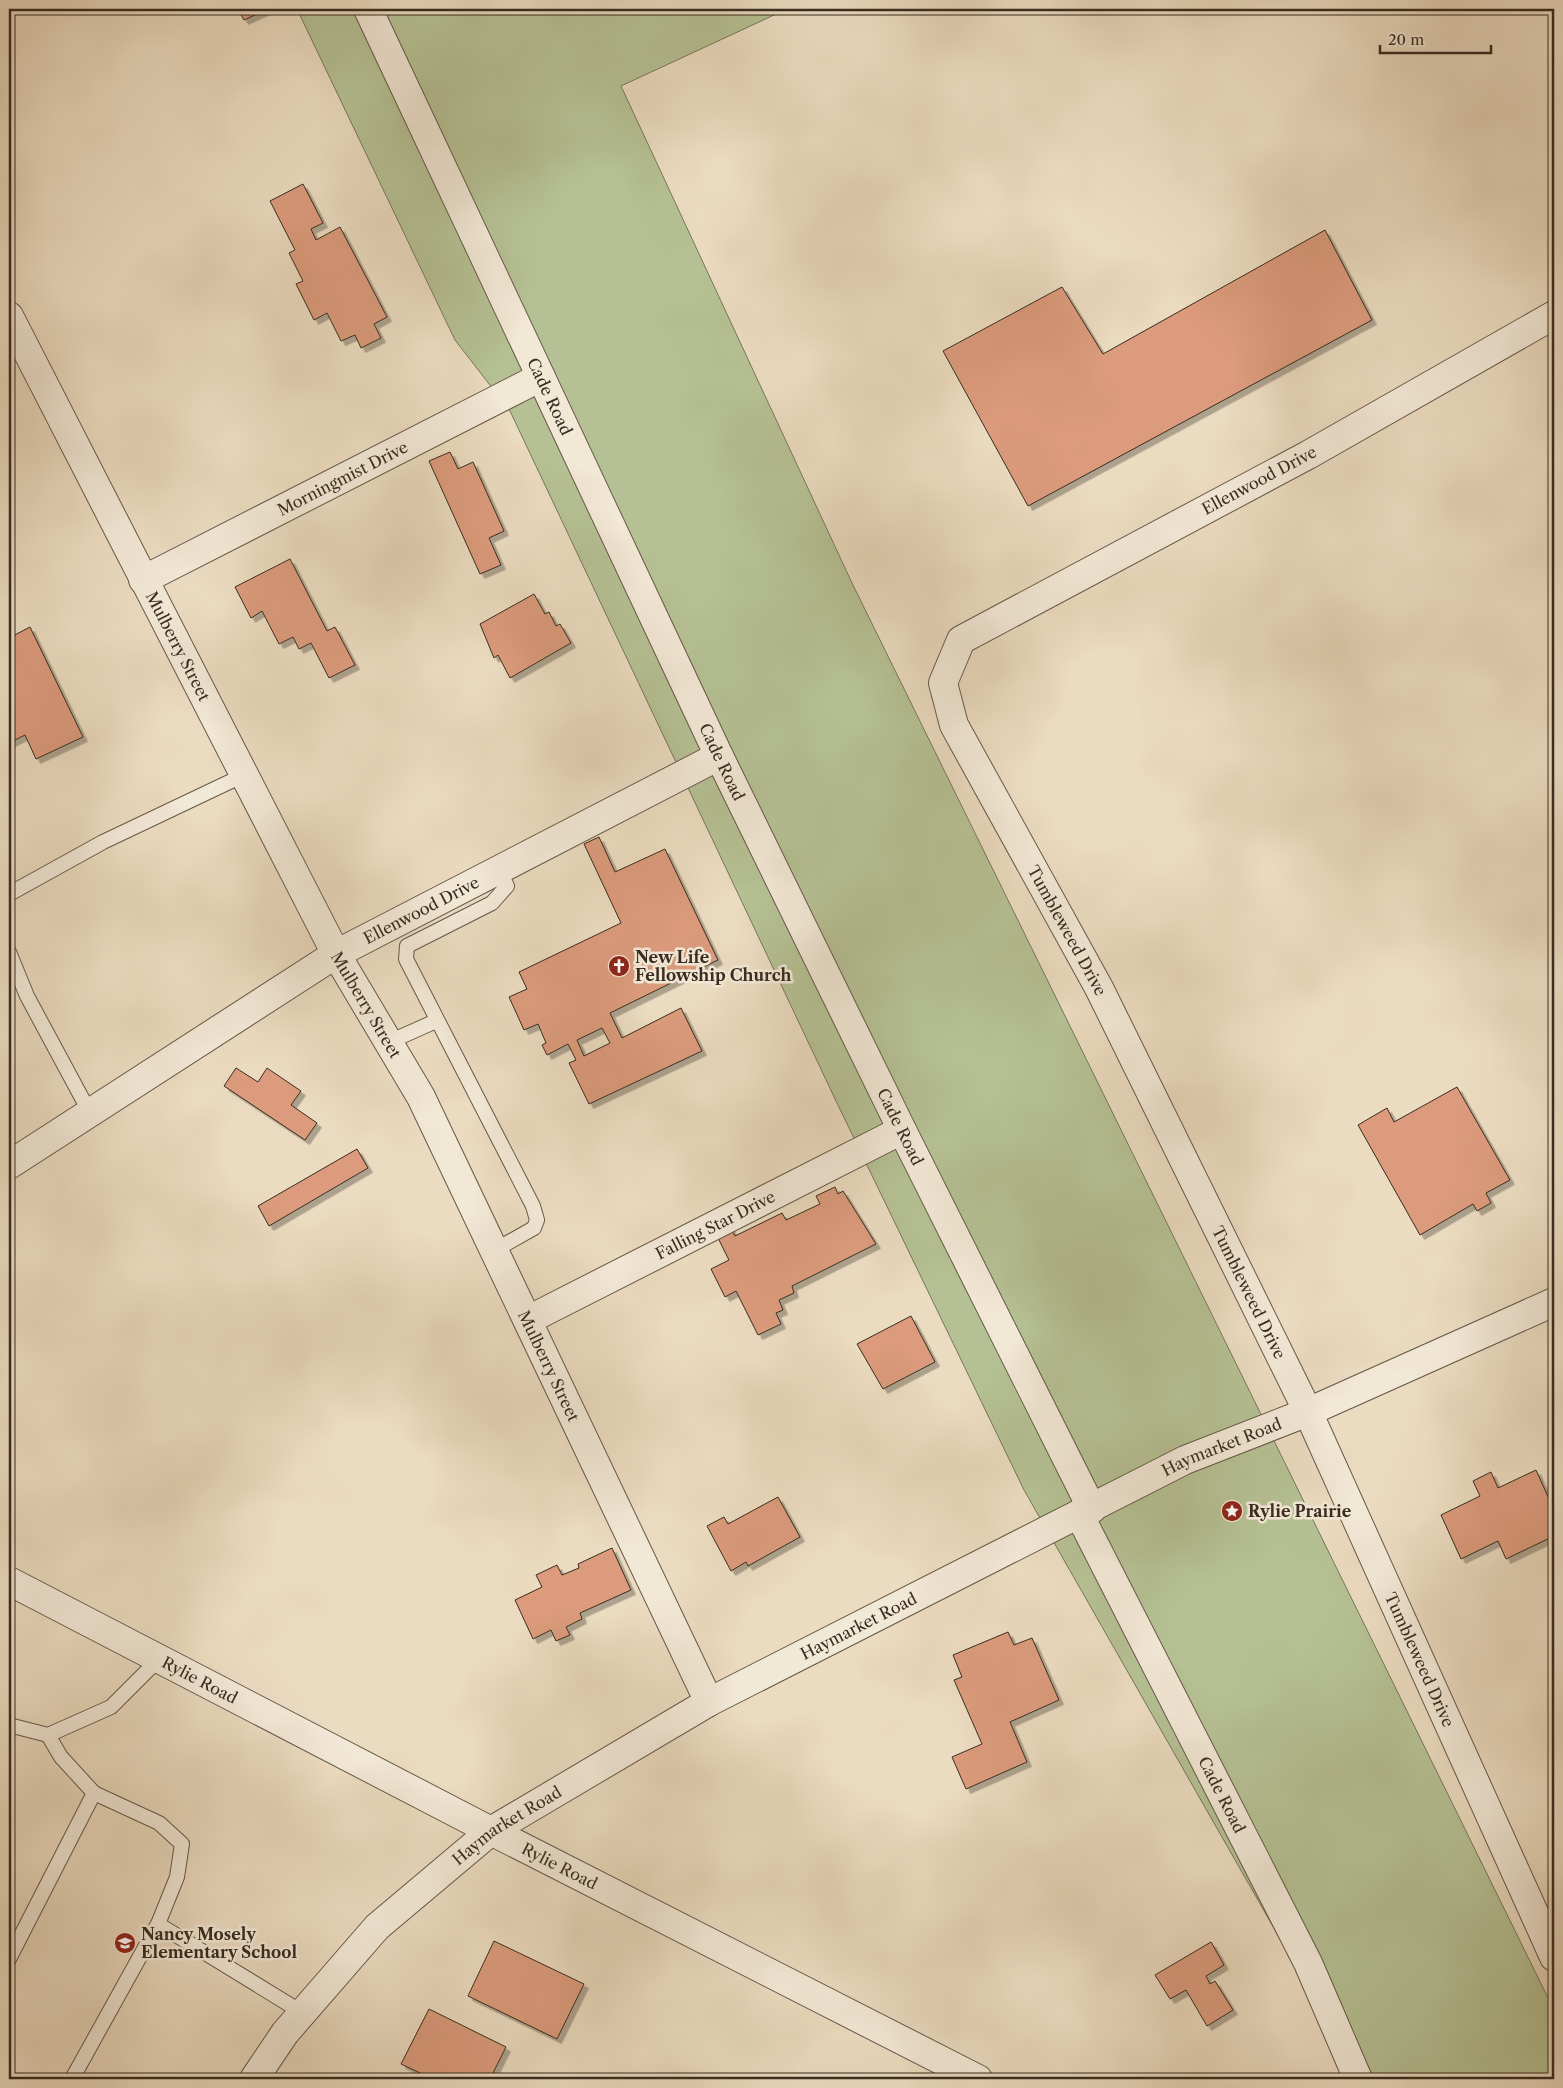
<svg xmlns="http://www.w3.org/2000/svg" width="1563" height="2088" viewBox="0 0 1563 2088" font-family="'Libre Caslon Text',serif">
	<style>
		.green { fill: #b5c194; stroke: #76765a }
		.building { fill: #db9b7c; stroke: #382c20; fill-rule: evenodd; filter: url(#shadow) }
		.lines { fill: none; stroke-linecap: round; stroke-linejoin: round }
		.service-casing { stroke: #655848; stroke-width: 16 }
		.minor-casing { stroke: #655848; stroke-width: 30 }
		.tertiary-casing { stroke: #655848; stroke-width: 30 }
		.service { stroke: #f2e8d6; stroke-width: 14 }
		.minor { stroke: #f2e8d6; stroke-width: 28 }
		.tertiary { stroke: #f2e8d6; stroke-width: 28 }
		.labels { text-anchor: middle; stroke-width: 5; stroke-linejoin: round; paint-order: stroke }
		.street-label { font-size: 16px; fill: #382c20; stroke: #f2e8d6 }
		.poi-label { font-size: 16px; font-weight: bold; fill: #382c20; stroke: #f2e8d6; text-anchor: start }
	</style>
	<defs>
		<filter id="shadow"><feDropShadow dx="4.5" dy="4.5" stdDeviation="0" flood-color="#0004"/></filter>
	</defs>
	<rect width="100%" height="100%" fill="#ebdbc0"/>
	<filter id="stains"><feTurbulence type="fractalNoise" baseFrequency=".004" numOctaves="4"/><feColorMatrix values="0 0 0 0 .2 0 0 0 0 .09 0 0 0 0 .02 0 0 0 .5 -.17"/></filter>
	<radialGradient id="worn" r=".72"><stop offset=".6" stop-color="#630" stop-opacity="0"/><stop offset="1" stop-color="#630" stop-opacity=".3"/></radialGradient>
	<path class="green" d="M297,9H787L621,86L852,583L1554,2010V2079H1360L1024,1490L836,1101L510,411L455,340Z"/>
	<g class="building">
		<path d="M238,9H268L244,20Z"/>
		<path d="M303,184L323,223L311,229L316,240L340,227L387,317L374,324L381,338L361,348L355,335L341,341L327,313L314,320L296,284L303,281L289,253L295,250L270,201Z"/>
		<path d="M1325,230L1372,320L1028,506L943,351L1062,287L1103,354Z"/>
		<path d="M450,452L458,469L473,462L504,531L489,538L501,565L480,574L429,461Z"/>
		<path d="M290,559L327,631L335,627L355,665L329,678L311,643L299,649L293,637L279,644L262,611L251,618L235,587Z"/>
		<path d="M534,594L545,614L549,612L556,626L560,624L571,643L510,678L498,655L494,658L480,624Z"/>
		<path d="M30,627L83,737L36,759L25,735L9,743V638Z"/>
		<path d="M599,837L615,872L665,849L718,960L610,1013L622,1038L681,1008L702,1051L589,1104L569,1063L576,1060L568,1044L547,1055L542,1045L546,1043L538,1024L524,1030L509,997L527,989L519,972L621,923L584,844ZM602,1028L610,1043L584,1056L577,1040Z"/>
		<path d="M236,1068L258,1082L267,1068L301,1091L291,1105L317,1123L305,1140L224,1086Z"/>
		<path d="M1457,1087L1510,1180L1486,1193L1491,1203L1477,1211L1473,1204L1420,1235L1358,1125L1387,1108L1394,1122Z"/>
		<path d="M357,1149L368,1168L269,1226L258,1206Z"/>
		<path d="M835,1187L838,1194L843,1191L876,1244L792,1286L794,1293L779,1300L783,1310L776,1313L781,1324L758,1335L736,1291L725,1297L711,1269L729,1260L715,1232L729,1225L735,1236L782,1213L786,1220L820,1204L816,1196Z"/>
		<path d="M911,1316L935,1362L883,1389L857,1344Z"/>
		<path d="M1536,1470L1554,1510V1536L1506,1559L1498,1541L1461,1559L1441,1515L1480,1496L1473,1481L1491,1472L1498,1488Z"/>
		<path d="M778,1497L800,1537L748,1566L746,1562L731,1571L707,1526L724,1517L728,1524Z"/>
		<path d="M612,1548L631,1590L580,1613L582,1619L566,1627L570,1635L556,1641L551,1630L533,1639L515,1600L542,1587L536,1575L557,1565L562,1575L579,1568L578,1564Z"/>
		<path d="M1008,1632L1014,1645L1032,1638L1059,1700L1010,1722L1027,1762L966,1789L952,1757L982,1744L954,1680L962,1677L953,1655Z"/>
		<path d="M494,1941L584,1984L557,2039L468,1996Z"/>
		<path d="M1211,1942L1224,1965L1206,1976L1210,1984L1215,1981L1233,2010L1207,2026L1186,1990L1170,1999L1155,1975Z"/>
		<path d="M429,2009L506,2047L490,2079H433L401,2064Z"/>
		<path d="M680,2074L690,2079H677Z"/>
	</g>
	<g class="lines">
		<g class="service-casing">
			<g id="service">
				<path d="M9,894L103,842L244,775"/>
				<path d="M9,952L27,996L90,1113"/>
				<path d="M389,1042L436,1021"/>
				<path d="M495,1250L534,1228L537,1220L533,1206L406,959L407,946L492,903L507,886L499,870"/>
				<path d="M9,1725L48,1735L111,1707L159,1659"/>
				<path d="M158,1924L303,2013"/>
				<path d="M9,1959L94,1793L61,1757L48,1735"/>
				<path d="M72,2079L158,1924L177,1877L182,1844L159,1823L94,1793"/>
			</g>
		</g>
		<g class="minor-casing">
			<g id="minor">
				<path id="s1" d="M368,9L719,756L902,1130L1092,1509"/>
				<path id="s2" d="M1554,315L1308,455L961,640L943,683L954,725L1099,988L1308,1412L1554,1957"/>
				<path id="s3" d="M9,316L336,954L421,1097L709,1702"/>
				<path id="s4" d="M143,580L541,377"/>
				<path id="s5" d="M9,1165L336,954L719,756"/>
				<path id="s6" d="M528,1320L902,1130"/>
				<path id="s7" d="M1079,1514L1308,1963L1358,2079"/>
			</g>
		</g>
		<g class="tertiary-casing">
			<g id="tertiary">
				<path id="s8" d="M9,1581L491,1831L978,2079"/>
				<path id="s9" d="M254,2079L285,2033L377,1927L491,1831L709,1702L1185,1460L1308,1412L1554,1302"/>
			</g>
		</g>
		<use href="#service" class="service"/>
		<use href="#minor" class="minor"/>
		<use href="#tertiary" class="tertiary"/>
	</g>
	<defs>
		<g id="church-disc" transform="scale(1.125)"><circle r="9.5" fill="#8f2418" stroke="#f2e8d6"/><path d="M-1.2-6h2.4v3.5h3.3v2.4h-3.3V6h-2.4V-.1h-3.3v-2.4h3.3Z" fill="#fff"/></g>
		<g id="sight-disc" transform="scale(1.125)"><circle r="9.5" fill="#8f2418" stroke="#f2e8d6"/><path d="M0-6L1.8-2.2L6-1.7L2.9 1.2L3.7 5.4L0 3.3L-3.7 5.4L-2.9 1.2L-6-1.7L-1.8-2.2Z" fill="#fff"/></g>
		<g id="school-disc" transform="scale(1.125)"><circle r="9.5" fill="#8f2418" stroke="#f2e8d6"/><path d="M0-5L7-2L0 1L-7-2ZM-4 1L0 2.5L4 1V4Q0 6-4 4Z" fill="#fff"/></g>
	</defs>
	<g fill-rule="evenodd">
		<use href="#church-disc" x="619" y="966"/>
		<use href="#sight-disc" x="1232" y="1511"/>
		<use href="#school-disc" x="125" y="1943"/>
	</g>
	<g class="labels">
		<g class="street-label">
			<text dy="6" stroke="none"><textPath href="#s1" startOffset="428">Cade Road</textPath></text>
			<text dy="6" stroke="none"><textPath href="#s4" startOffset="224">Morningmist Drive</textPath></text>
			<text transform="translate(1259 480) rotate(-28)" y="6">Ellenwood Drive</text>
			<text dy="6" stroke="none"><textPath href="#s3" startOffset="371">Mulberry Street</textPath></text>
			<text dy="6" stroke="none"><textPath href="#s1" startOffset="832">Cade Road</textPath></text>
			<text dy="6" stroke="none"><textPath href="#s5" startOffset="485">Ellenwood Drive</textPath></text>
			<text dy="6" stroke="none"><textPath href="#s2" startOffset="1001">Tumbleweed Drive</textPath></text>
			<text dy="6" stroke="none"><textPath href="#s3" startOffset="776">Mulberry Street</textPath></text>
			<text dy="6" stroke="none"><textPath href="#s1" startOffset="1238">Cade Road</textPath></text>
			<text dy="6" stroke="none"><textPath href="#s6" startOffset="210">Falling Star Drive</textPath></text>
			<text dy="6" stroke="none"><textPath href="#s2" startOffset="1406">Tumbleweed Drive</textPath></text>
			<text dy="6" stroke="none"><textPath href="#s3" startOffset="1181">Mulberry Street</textPath></text>
			<text dy="6" stroke="none"><textPath href="#s9" startOffset="1171">Haymarket Road</textPath></text>
			<text dy="6" stroke="none"><textPath href="#s9" startOffset="766">Haymarket Road</textPath></text>
			<text dy="6" stroke="none"><textPath href="#s2" startOffset="1811">Tumbleweed Drive</textPath></text>
			<text dy="6" stroke="none"><textPath href="#s8" startOffset="215">Rylie Road</textPath></text>
			<text dy="6" stroke="none"><textPath href="#s7" startOffset="315">Cade Road</textPath></text>
			<text dy="6" stroke="none"><textPath href="#s9" startOffset="361">Haymarket Road</textPath></text>
			<text dy="6" stroke="none"><textPath href="#s8" startOffset="620">Rylie Road</textPath></text>
		</g>
		<g class="poi-label">
			<text x="635" y="963">New Life<tspan x="635" dy="18">Fellowship Church</tspan></text>
			<text x="1248" y="1517">Rylie Prairie</text>
			<text x="141" y="1940">Nancy Mosely<tspan x="141" dy="18">Elementary School</tspan></text>
		</g>
	</g>
	<rect width="1563" height="2088" fill="none" stroke="#ebdbc0" stroke-width="30"/>
	<rect x="10" y="10" width="1543" height="2068" fill="none" stroke="#382c20" stroke-width="2.5"/>
	<rect x="15" y="15" width="1533" height="2058" fill="none" stroke="#382c20"/>
	<path d="M1380 45v8h111v-8" fill="none" stroke="#382c20" stroke-width="2.5"/>
	<text x="1388" y="45" font-size="15" fill="#382c20" stroke="#f2e8d6" stroke-width="4" paint-order="stroke">20 m</text>
	<rect width="100%" height="100%" filter="url(#stains)"/>
	<rect width="100%" height="100%" fill="url(#worn)"/>
</svg>
